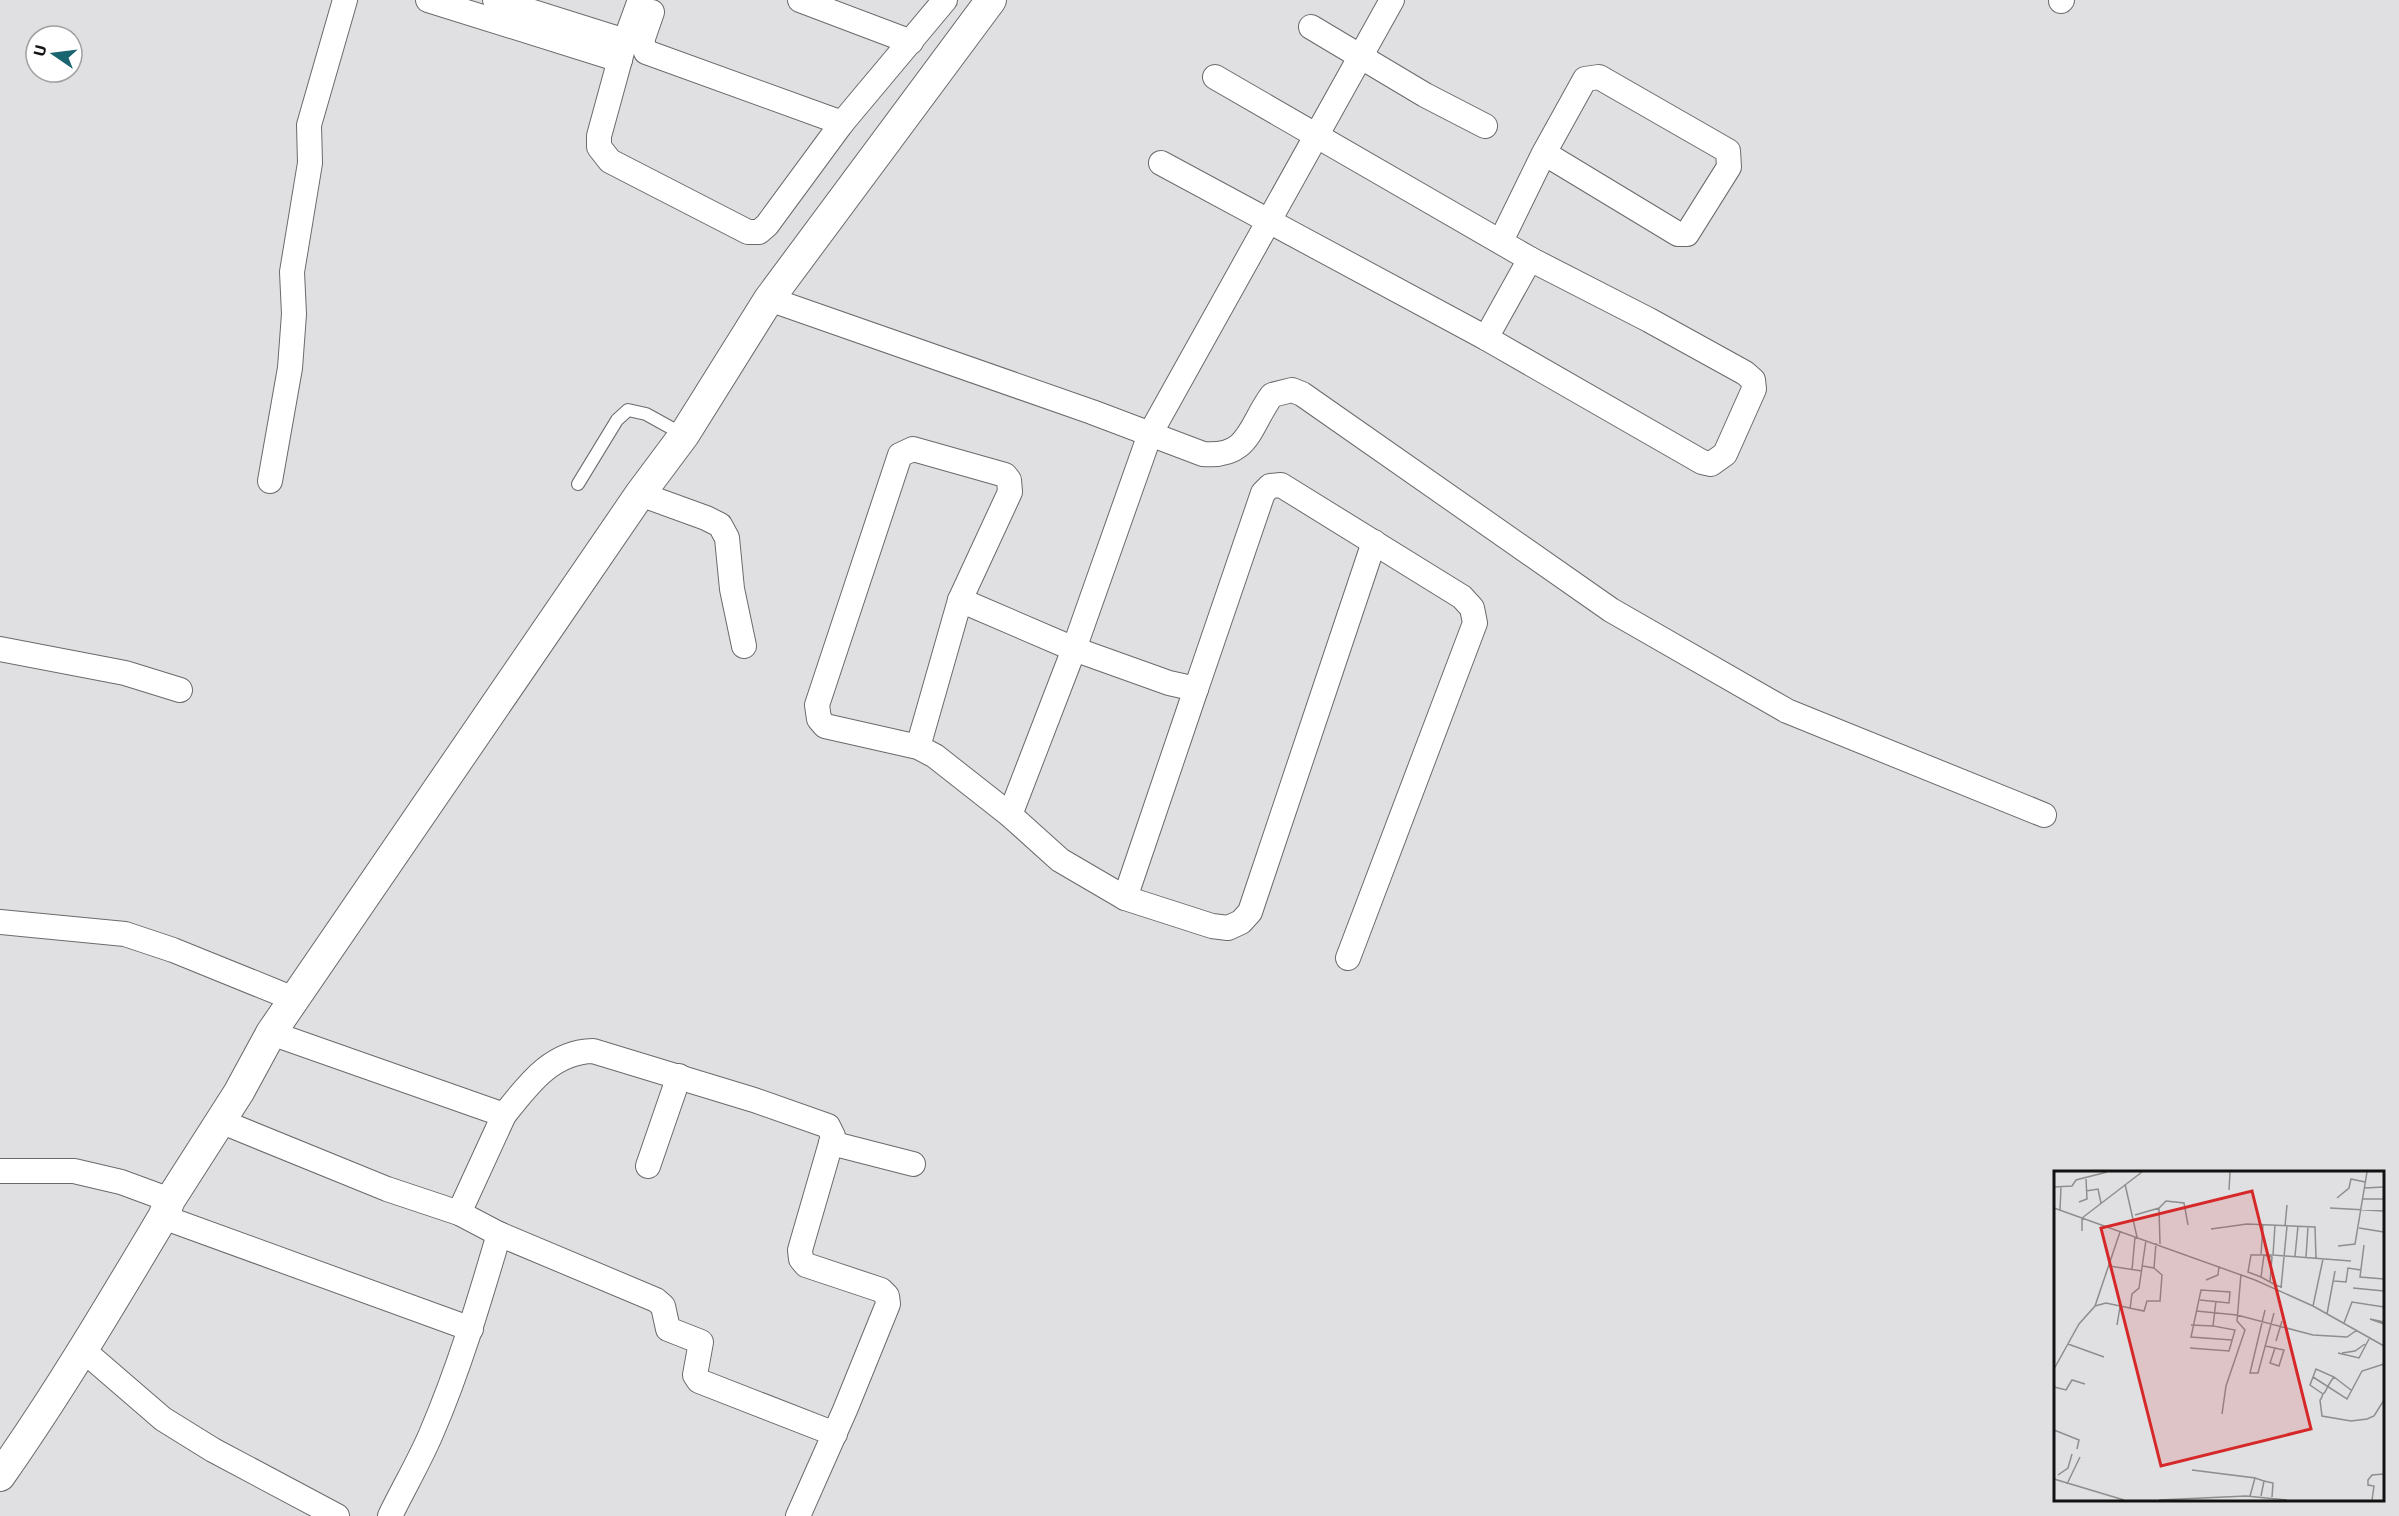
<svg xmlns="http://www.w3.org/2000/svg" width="2399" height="1516" viewBox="0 0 2399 1516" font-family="'Exo 2',sans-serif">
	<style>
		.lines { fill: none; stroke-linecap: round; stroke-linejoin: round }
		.service-casing { stroke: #6a6a6c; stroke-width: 14 }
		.minor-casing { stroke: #6a6a6c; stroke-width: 26 }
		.tertiary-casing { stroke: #6a6a6c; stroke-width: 32 }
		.service { stroke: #fff; stroke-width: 12 }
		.minor { stroke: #fff; stroke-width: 24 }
		.tertiary { stroke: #fff; stroke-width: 30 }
		.inset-road { fill: none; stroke: #8e8e8f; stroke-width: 1.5 }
		.view { fill: #d62828; fill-opacity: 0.15; stroke: #d62828; stroke-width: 3 }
		.inset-edge { fill: none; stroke: #121213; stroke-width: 3 }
	</style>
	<rect width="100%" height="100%" fill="#e0e0e2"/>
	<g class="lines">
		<g class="service-casing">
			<path id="service" d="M578,484L617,420L628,410L646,414L684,435"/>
		</g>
		<g class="minor-casing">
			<g id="minor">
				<path d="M428,0L620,60"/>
				<path d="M495,0L625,41"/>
				<path d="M640,0L625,41L599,136V147L610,161L748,232H759L767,225L842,123"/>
				<path d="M800,0L911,42"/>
				<path d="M2061,1L2062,0"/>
				<path d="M652,12L642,41L646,52L842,123L945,0"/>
				<path d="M1311,27L1425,95L1485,126"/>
				<path d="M1161,163L1486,338L1702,462L1711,464L1725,454L1754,389L1753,380L1745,373L1649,320L1530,259L1215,77"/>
				<path d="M1501,241L1544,153L1585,79L1599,77L1728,151L1729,167L1687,234H1678L1544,153"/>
				<path d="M769,299L1092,412L1203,454C1250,458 1249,426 1272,395L1292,390L1302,394L1611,610L1787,711L2044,815"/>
				<path d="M1486,338L1530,259"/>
				<path d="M270,481L290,368L294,314L292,272L310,163L309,125L345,0"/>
				<path d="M640,494L706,518L720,525L727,538L732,589L744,646"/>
				<path d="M960,600L1074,649L1169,683L1196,689L1263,493L1270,486L1281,485L1462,597L1472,608L1475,623L1348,958"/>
				<path d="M0,649L125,673L180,690"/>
				<path d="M918,747L960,600L1010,492L1009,480L1005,475L913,449L900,455L817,705L819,719L825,726L918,747L935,756L1010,815L1060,860L1125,898L1212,926L1228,928L1241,922L1250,912L1374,542"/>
				<path d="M1010,815L1074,649L1150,434L1392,0"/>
				<path d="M1125,898L1196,689"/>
				<path d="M0,922L125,934L173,950L294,999"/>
				<path d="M271,1033L504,1115L459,1213"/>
				<path d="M504,1115C528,1085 551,1052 593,1051L754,1100L828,1126L833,1136L831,1143L800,1250L801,1259L806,1265L881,1290L887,1296L888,1304L845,1410L798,1516"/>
				<path d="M220,1121L387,1189L459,1213L499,1234L656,1300L663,1306L668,1329L701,1342L695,1375L699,1381L835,1434"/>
				<path d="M831,1143L913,1164"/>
				<path d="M648,1166L679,1076"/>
				<path d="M0,1171H74L121,1182L170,1200"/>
				<path d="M163,1217L471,1329"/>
				<path d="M83,1350L163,1419L213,1450L337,1516"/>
				<path d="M390,1516C403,1489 419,1462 431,1434C459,1369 479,1302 499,1234"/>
			</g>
		</g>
		<g class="tertiary-casing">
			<path id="tertiary" d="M0,1476C59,1392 111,1304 163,1217L170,1200L239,1092L271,1033L640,494L684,435L769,299L991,0"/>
		</g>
		<use href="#service" class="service"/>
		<use href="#minor" class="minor"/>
		<use href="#tertiary" class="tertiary"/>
	</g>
	<g transform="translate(2054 1171)">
		<rect width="330" height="330" fill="#e0e0e2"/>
		<path class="inset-road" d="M71,13L83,66M0,16L18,15L22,9L53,1M310,17L330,16M175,19L176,1M32,20L44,18L47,32M283,27L295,17L297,8L311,11M308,28H330M25,31L33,28L32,8M0,37L201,109L259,135L330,175M105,37L106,73M276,37L330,40M6,39L7,16M81,44L105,37L112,30L130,32L134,54M231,55L233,34M305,57L330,61M157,58L193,53L261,56L262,87M28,60V47L88,1M310,74L306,106L330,108M284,75L301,73L313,1M207,83L209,54M219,84L297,90M241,85L244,55M252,86L254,56M55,95L88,100M89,95L100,97L102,72M78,99L81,66M207,106L194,101L197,84H219L221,54M152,109L164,104L165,95M280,110L292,111L294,97L307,99M216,111L218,86L210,84L207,106L216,111L224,115L228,116M227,117L233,55M299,117L330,120M146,129L175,132L176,121L147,119L137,166L178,169M41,135L52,132L90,140L93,130H106L108,104L100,97M259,135L269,88M76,138L78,123L85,117L92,69M211,139L196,202H204L220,142M142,140L183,144L259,164L293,166L303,159M273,143L281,100M330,151L316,148L330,153M290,152L298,131L330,136M63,154L66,136M137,154L159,155M222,170L228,150M14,173L50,186M211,175L221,177L225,178L230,179L225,195L216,192L221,177M136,177L175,180L181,159L159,155L162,130M284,182L305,187L316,166M288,182L301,180L311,173M0,198L25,153L41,135L66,61M259,206L293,228L308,200L330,193M280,206L297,219M0,216L12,219L18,209L31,213M269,223L256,214L262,198L280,206L277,210L274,215L271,221L269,223L267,228L266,229L268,245L297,250L313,248L320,245L330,229M168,243L172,215L191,159L183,150L187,103M0,259L25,269L23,278M138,299L201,307L196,325M4,304L14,297L18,283M201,307L210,310L207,325M0,308L70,329M210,310L219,312L218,326M13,313L26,286M105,329L192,325L233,329M318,329L320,315L314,314V309L318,304L330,303"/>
		<path class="view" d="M198,20L257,258L107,295L47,57Z"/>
		<rect width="330" height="330" class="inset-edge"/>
	</g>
	<g transform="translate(54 54) rotate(284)"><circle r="28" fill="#ffffff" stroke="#a0a0a1" stroke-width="1.5"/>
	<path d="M0-4.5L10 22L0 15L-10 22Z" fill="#19656f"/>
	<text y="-9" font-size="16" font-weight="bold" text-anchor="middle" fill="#121213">U</text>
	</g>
</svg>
